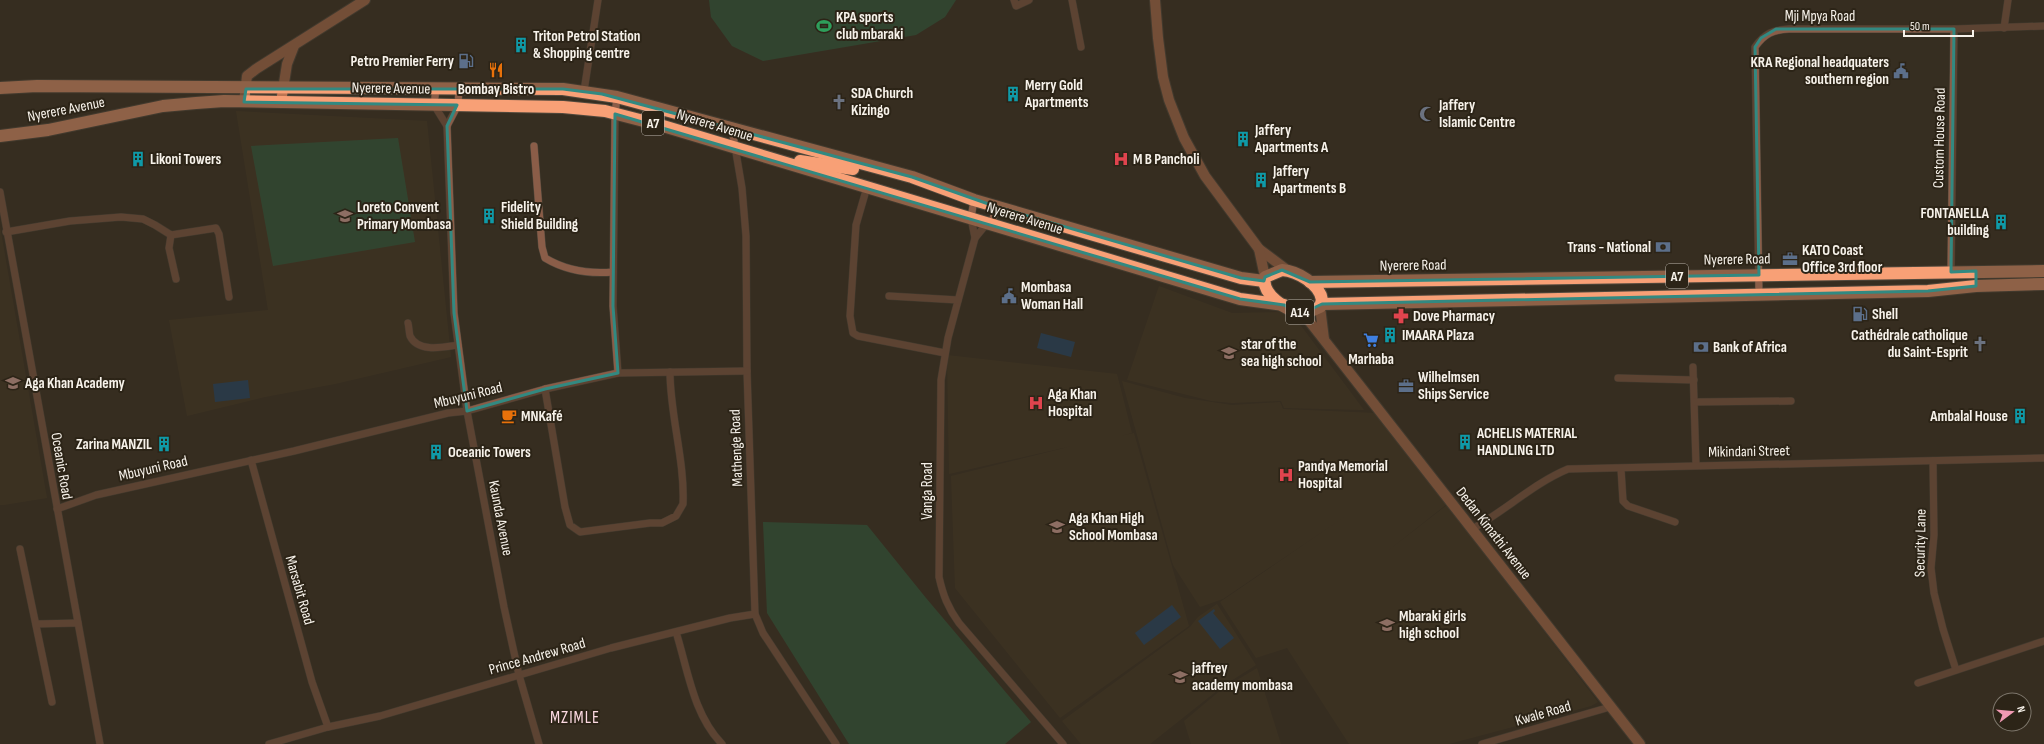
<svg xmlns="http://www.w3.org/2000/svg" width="2044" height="744" viewBox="0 0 2044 744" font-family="'Sofia Sans Condensed',sans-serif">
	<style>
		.built { fill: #423623 }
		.green { fill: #2c6142 }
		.water { fill: #1b4874 }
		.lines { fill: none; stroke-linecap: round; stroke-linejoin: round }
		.street-casing { stroke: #51493d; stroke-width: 8 }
		.secondary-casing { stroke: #51493d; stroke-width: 12 }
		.highway-casing { stroke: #51493d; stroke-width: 14 }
		.street { stroke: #8a5d48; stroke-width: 7 }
		.secondary { stroke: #bc7553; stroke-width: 10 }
		.highway { stroke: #f8a076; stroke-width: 12 }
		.marked { fill: none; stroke: #328981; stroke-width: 3; stroke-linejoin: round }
		.labels { text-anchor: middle; stroke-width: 4; stroke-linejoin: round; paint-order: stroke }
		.shield { fill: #2c2417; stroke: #bab4ab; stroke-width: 1 }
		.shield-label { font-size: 14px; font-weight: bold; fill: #f7f2ea }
		.street-label { font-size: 15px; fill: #f7f2ea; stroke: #2c2417 }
		.poi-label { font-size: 15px; font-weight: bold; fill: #f7f2ea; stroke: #2c2417; text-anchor: start }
		.quarter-label { font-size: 17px; letter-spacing: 1px; fill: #fcd9e2; stroke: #2c2417 }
	</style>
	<rect width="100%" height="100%" fill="#362e21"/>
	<g class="built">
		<path d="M236,111L427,121L451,357L335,384L265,397L187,416L169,320L268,310Z"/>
		<path d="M0,226L47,498L4,505H0Z"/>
		<path d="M1159,286L1232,313L1287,312L1302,327L1364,410L1284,408L1281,401L1232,403L1211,401L1127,380Z"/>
		<path d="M947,355L1117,374L1132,433L1120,436L1134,433L1189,626L1060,718L955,588L951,476L1072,446L949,474Z"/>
		<path d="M1122,381L1185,398L1232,405L1280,402L1283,409L1375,413L1447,504L1385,553L1447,505L1598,702L1591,706L1449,744H1349L1287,648L1256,658L1220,602L1350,513L1223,599L1200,607L1173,565Z"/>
		<path d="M1217,604L1256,665L1223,686L1150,744H1081L1062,721L1190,627L1198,617Z"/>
		<path d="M1257,668L1281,744H1191L1184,721L1222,689Z"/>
	</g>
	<g class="green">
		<path d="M709,0H956L945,17L916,35L763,61L732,46L711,17Z"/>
		<path d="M398,138L415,242L273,266L251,146Z"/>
		<path d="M763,522L867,525L926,598L1031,722L1005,744H849L767,613Z"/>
	</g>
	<g class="water">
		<path d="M1041,333L1075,342L1071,357L1037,348Z"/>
		<path d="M248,380L250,398L215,402L213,384Z"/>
		<path d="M1172,605L1181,617L1144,645L1135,633Z"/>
		<path d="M1214,609L1215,611L1213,613L1234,638L1220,649L1198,621Z"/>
	</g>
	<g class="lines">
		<g class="street-casing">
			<g id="street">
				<path d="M1014,0L1016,6L1029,0"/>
				<path d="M1072,0L1081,47"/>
				<path d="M2004,28L2008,0"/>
				<path d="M436,89L434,105L447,126"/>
				<path d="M459,89L458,105L447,126L454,313L467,411L504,607L519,675L539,744"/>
				<path d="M584,91L598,0"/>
				<path d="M732,129L742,188L746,236L747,371L755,614L763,633L836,744"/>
				<path d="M534,146L542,247L545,258C565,270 590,274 613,272"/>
				<path d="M867,187L856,225L850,316L853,333L858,336L945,353"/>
				<path d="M0,192L100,744"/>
				<path d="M974,200L971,218L975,238L948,338L941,380L939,577C943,595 948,608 959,623L1063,744"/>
				<path d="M6,232L70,221L121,217L143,219L155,225L171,235L216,228L219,234L229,297"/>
				<path d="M171,235L169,248L176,279"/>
				<path d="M975,238L984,227L991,224L997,207"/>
				<path d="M1951,272L1954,29"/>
				<path d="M1759,295L1755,47C1765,33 1773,30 1789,29H1954L2044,26"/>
				<path d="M889,296L958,300"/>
				<path d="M408,323C409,327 409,332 410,336C418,353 444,347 458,345"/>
				<path d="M1693,367L1696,465"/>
				<path d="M618,373L747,371"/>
				<path d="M1618,378L1694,380"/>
				<path d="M545,389L565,507L570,525L580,532L650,523H662L676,516L683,504C685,461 670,415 670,372"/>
				<path d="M1695,402L1791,401"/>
				<path d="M251,460L312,682L328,727"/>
				<path d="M1933,461L1934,535L1931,568L1934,593L1943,629L1956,670"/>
				<path d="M1621,469L1623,501L1628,506L1675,522"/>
				<path d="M57,509L96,495L294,451L448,413L467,411L545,389L618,373L613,306L615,114L617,97"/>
				<path d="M1472,529C1505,511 1534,483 1568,469L2044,458"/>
				<path d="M20,549L52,702"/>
				<path d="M36,624L78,623"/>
				<path d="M676,632C688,670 693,714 722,744"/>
				<path d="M1918,683L2044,641"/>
				<path d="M269,744L328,727L380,716L611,648L730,618L755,614"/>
				<path d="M1482,744L1610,707"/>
			</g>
		</g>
		<g class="secondary-casing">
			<g id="secondary">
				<path d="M1155,0L1158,38L1163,77L1169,100L1184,138L1205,176L1259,249L1287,270"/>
				<path d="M244,102L247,76L256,69L365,0"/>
				<path d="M281,102L287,64L294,46"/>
				<path d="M1259,249L1265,277"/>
				<path d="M1320,307L1324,339"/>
				<path d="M1303,313L1640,744"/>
			</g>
		</g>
		<g class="highway-casing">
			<g id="highway">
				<path d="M0,88L37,86L563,89L617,97L912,177L974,200L1241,278L1264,281"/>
				<path d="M0,136L48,130L163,106L196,103L224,101L563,107L605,111L663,126L1240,299L1284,305"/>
				<path d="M800,161L853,169"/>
				<path d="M1282,270C1297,271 1320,284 1322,300L1320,307C1314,310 1308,313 1302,313C1286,311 1261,294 1265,277Z"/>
				<path d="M1310,282L2044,271"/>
				<path d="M1322,304L1928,291L1976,286L2044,284"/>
			</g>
		</g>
		<use href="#street" class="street"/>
		<use href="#secondary" class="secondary"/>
		<use href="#highway" class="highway"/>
	</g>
	<path d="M0 0H2044V744H0ZM1776,29H1954L1951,272L1976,271V286L1928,291L1322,304L1303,313L1284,305L1240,299L615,114L613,306L618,373L545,389L467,411L454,313L447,126L457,105L244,102L246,89H563L602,94L912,177L997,207L1241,278L1264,281L1265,277L1282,270L1310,282L1759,275L1755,47L1761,38Z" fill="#362e21" fill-opacity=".55" fill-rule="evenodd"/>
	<path class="marked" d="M1776,29H1954L1951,272L1976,271V286L1928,291L1322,304L1303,313L1284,305L1240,299L615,114L613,306L618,373L545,389L467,411L454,313L447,126L457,105L244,102L246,89H563L602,94L912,177L997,207L1241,278L1264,281L1265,277L1282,270L1310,282L1759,275L1755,47L1761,38Z"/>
	<defs>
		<g id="stadium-bare" transform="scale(1.2)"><path d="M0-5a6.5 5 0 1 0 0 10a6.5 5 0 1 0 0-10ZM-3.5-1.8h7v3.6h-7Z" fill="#2e9e5b" stroke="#2c2417" stroke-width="2.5" paint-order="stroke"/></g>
		<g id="building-bare" transform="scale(1.2)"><path d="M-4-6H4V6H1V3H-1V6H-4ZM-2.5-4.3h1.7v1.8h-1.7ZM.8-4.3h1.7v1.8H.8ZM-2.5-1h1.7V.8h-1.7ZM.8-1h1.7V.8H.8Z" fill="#0f9aa8" stroke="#2c2417" stroke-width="2.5" paint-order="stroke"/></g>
		<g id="fuel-bare" transform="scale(1.2)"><path d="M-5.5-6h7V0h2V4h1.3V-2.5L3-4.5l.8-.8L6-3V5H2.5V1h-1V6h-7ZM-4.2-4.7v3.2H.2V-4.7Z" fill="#5c6f8a" stroke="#2c2417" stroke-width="2.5" paint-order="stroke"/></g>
		<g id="restaurant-bare" transform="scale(1.2)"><path d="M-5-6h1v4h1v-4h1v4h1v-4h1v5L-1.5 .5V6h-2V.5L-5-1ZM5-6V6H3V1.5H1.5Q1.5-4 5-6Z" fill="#e8710a" stroke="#2c2417" stroke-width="2.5" paint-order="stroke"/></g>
		<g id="civic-bare" transform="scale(1.2)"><path d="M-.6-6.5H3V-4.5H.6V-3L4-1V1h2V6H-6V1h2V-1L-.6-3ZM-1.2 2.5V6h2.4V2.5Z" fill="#5c6f8a" stroke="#2c2417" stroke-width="2.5" paint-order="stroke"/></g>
		<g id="church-bare" transform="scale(1.2)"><path d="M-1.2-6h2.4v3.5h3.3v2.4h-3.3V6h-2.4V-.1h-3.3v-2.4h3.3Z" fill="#6b7280" stroke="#2c2417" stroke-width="2.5" paint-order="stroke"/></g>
		<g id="mosque-bare" transform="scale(1.2)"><path d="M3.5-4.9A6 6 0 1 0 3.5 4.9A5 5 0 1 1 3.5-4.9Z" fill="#6b7280" stroke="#2c2417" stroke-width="2.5" paint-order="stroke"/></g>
		<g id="hospital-bare" transform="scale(1.2)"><path d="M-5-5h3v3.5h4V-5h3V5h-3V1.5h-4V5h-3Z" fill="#e0444e" stroke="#2c2417" stroke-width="2.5" paint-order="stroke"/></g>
		<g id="school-bare" transform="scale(1.2)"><path d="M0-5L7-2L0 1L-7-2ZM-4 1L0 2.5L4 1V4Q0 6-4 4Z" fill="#8d6e63" stroke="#2c2417" stroke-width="2.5" paint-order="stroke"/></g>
		<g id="bank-bare" transform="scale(1.2)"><path d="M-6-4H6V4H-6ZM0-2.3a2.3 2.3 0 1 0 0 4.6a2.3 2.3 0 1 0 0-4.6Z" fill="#5c6f8a" stroke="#2c2417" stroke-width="2.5" paint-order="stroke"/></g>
		<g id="office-bare" transform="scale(1.2)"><path d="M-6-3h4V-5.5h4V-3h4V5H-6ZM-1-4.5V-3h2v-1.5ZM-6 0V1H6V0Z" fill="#5c6f8a" stroke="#2c2417" stroke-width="2.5" paint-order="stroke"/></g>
		<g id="pharmacy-bare" transform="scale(1.2)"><path d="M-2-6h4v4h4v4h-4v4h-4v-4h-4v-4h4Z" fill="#e0444e" stroke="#2c2417" stroke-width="2.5" paint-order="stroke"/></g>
		<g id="supermarket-bare" transform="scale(1.2)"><path d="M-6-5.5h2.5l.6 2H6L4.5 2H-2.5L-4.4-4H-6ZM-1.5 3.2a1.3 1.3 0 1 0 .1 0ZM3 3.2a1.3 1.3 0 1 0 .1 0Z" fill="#3f7fe0" stroke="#2c2417" stroke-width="2.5" paint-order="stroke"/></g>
		<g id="cafe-bare" transform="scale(1.2)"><path d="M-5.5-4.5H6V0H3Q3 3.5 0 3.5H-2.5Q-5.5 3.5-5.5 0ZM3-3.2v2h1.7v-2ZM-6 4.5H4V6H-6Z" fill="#e8710a" stroke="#2c2417" stroke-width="2.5" paint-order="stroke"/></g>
	</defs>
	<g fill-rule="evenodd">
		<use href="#stadium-bare" x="824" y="26"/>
		<use href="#building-bare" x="521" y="45"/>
		<use href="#fuel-bare" x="466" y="61"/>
		<use href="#restaurant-bare" x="496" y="70"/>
		<use href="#civic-bare" x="1901" y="71"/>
		<use href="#building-bare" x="1013" y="94"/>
		<use href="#church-bare" x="839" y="102"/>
		<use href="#mosque-bare" x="1427" y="114"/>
		<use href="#building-bare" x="1243" y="139"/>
		<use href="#building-bare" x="138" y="159"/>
		<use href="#hospital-bare" x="1121" y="159"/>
		<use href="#building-bare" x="1261" y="180"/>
		<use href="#school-bare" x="345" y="216"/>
		<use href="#building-bare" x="489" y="216"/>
		<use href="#building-bare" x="2001" y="222"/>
		<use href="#bank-bare" x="1663" y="247"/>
		<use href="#office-bare" x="1790" y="259"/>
		<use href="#civic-bare" x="1009" y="296"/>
		<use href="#fuel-bare" x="1860" y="314"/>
		<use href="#pharmacy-bare" x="1401" y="316"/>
		<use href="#building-bare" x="1390" y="335"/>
		<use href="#supermarket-bare" x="1371" y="340"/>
		<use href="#church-bare" x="1980" y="344"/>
		<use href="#bank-bare" x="1701" y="347"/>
		<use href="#school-bare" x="1229" y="353"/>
		<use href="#school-bare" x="13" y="383"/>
		<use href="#office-bare" x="1406" y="386"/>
		<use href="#hospital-bare" x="1036" y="403"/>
		<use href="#cafe-bare" x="509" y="416"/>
		<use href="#building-bare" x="2020" y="416"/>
		<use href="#building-bare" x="1465" y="442"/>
		<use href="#building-bare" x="164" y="444"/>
		<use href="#building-bare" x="436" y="452"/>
		<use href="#hospital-bare" x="1286" y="475"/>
		<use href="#school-bare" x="1057" y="527"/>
		<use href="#school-bare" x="1387" y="625"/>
		<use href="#school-bare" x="1180" y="677"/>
	</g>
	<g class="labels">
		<g class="shield">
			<rect x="642" y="111" width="22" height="24" rx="3"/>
			<rect x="1666" y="264" width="22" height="24" rx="3"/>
			<rect x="1286" y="300" width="28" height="24" rx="3"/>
		</g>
		<g class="shield-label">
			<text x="653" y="128">A7</text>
			<text x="1677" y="281">A7</text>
			<text x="1300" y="317">A14</text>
		</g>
		<g class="street-label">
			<text x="1820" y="21">Mji Mpya Road</text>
			<text transform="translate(391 88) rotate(1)" y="5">Nyerere Avenue</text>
			<text transform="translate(66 109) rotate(-11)" y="5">Nyerere Avenue</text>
			<text transform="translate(715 125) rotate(17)" y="5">Nyerere Avenue</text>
			<text transform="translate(1939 138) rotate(-89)" y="5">Custom House Road</text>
			<text transform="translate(1025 218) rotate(17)" y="5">Nyerere Avenue</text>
			<text transform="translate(1737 259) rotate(-1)" y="5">Nyerere Road</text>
			<text transform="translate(1413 265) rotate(-1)" y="5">Nyerere Road</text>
			<text transform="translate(468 395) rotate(-14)" y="5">Mbuyuni Road</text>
			<text transform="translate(736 448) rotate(-92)" y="5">Mathenge Road</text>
			<text transform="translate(1749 451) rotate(-1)" y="5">Mikindani Street</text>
			<text transform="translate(62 466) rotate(80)" y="5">Oceanic Road</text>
			<text transform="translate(153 468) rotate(-13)" y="5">Mbuyuni Road</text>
			<text transform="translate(927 491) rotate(-90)" y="5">Vanga Road</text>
			<text transform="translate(501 518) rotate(79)" y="5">Kaunda Avenue</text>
			<text transform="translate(1494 533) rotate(52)" y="5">Dedan Kimathi Avenue</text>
			<text transform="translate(1920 543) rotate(-89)" y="5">Security Lane</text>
			<text transform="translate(300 590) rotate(74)" y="5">Marsabit Road</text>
			<text transform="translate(537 656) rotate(-16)" y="5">Prince Andrew Road</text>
			<text transform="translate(1543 713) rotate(-16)" y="5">Kwale Road</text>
		</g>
		<g class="poi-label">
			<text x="836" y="22">KPA sports<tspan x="836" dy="17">club mbaraki</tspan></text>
			<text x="533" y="41">Triton Petrol Station<tspan x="533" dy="17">&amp; Shopping centre</tspan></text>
			<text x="454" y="66" text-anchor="end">Petro Premier Ferry</text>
			<text x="1889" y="67" text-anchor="end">KRA Regional headquaters<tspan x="1889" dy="17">southern region</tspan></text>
			<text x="1025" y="90">Merry Gold<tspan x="1025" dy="17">Apartments</tspan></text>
			<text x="496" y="94" text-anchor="middle">Bombay Bistro</text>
			<text x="851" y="98">SDA Church<tspan x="851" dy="17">Kizingo</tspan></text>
			<text x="1439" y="110">Jaffery<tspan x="1439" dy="17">Islamic Centre</tspan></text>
			<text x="1255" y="135">Jaffery<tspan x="1255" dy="17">Apartments A</tspan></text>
			<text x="150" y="164">Likoni Towers</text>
			<text x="1133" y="164">M B Pancholi</text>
			<text x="1273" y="176">Jaffery<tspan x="1273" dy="17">Apartments B</tspan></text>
			<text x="357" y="212">Loreto Convent<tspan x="357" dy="17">Primary Mombasa</tspan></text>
			<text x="501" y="212">Fidelity<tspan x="501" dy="17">Shield Building</tspan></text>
			<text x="1989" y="218" text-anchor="end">FONTANELLA<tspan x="1989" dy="17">building</tspan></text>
			<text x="1651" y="252" text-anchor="end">Trans - National</text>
			<text x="1802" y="255">KATO Coast<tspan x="1802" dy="17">Office 3rd floor</tspan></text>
			<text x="1021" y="292">Mombasa<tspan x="1021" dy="17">Woman Hall</tspan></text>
			<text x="1872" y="319">Shell</text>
			<text x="1413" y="321">Dove Pharmacy</text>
			<text x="1402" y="340">IMAARA Plaza</text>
			<text x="1968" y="340" text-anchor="end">Cathédrale catholique<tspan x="1968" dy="17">du Saint-Esprit</tspan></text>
			<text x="1241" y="349">star of the<tspan x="1241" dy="17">sea high school</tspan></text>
			<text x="1713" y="352">Bank of Africa</text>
			<text x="1371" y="364" text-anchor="middle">Marhaba</text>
			<text x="1418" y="382">Wilhelmsen<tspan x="1418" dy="17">Ships Service</tspan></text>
			<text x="25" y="388">Aga Khan Academy</text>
			<text x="1048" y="399">Aga Khan<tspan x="1048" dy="17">Hospital</tspan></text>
			<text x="521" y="421">MNKafé</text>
			<text x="2008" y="421" text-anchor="end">Ambalal House</text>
			<text x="1477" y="438">ACHELIS MATERIAL<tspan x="1477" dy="17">HANDLING LTD</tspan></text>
			<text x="152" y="449" text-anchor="end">Zarina MANZIL</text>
			<text x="448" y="457">Oceanic Towers</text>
			<text x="1298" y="471">Pandya Memorial<tspan x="1298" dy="17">Hospital</tspan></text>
			<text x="1069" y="523">Aga Khan High<tspan x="1069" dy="17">School Mombasa</tspan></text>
			<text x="1399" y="621">Mbaraki girls<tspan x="1399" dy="17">high school</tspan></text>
			<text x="1192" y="673">jaffrey<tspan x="1192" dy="17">academy mombasa</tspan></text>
		</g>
		<g class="quarter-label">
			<text x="575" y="723">MZIMLE</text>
		</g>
	</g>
	<g transform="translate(2012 712) rotate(74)"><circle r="19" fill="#2c2417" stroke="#7d766b"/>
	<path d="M0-3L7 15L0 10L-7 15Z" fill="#f19ab3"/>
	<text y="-6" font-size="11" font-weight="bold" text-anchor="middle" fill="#f7f2ea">N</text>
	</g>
	<path d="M1904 30v6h69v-6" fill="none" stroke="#f7f2ea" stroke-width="2"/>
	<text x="1910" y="30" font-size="12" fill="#f7f2ea" stroke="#2c2417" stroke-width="3" paint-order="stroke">50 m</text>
</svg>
